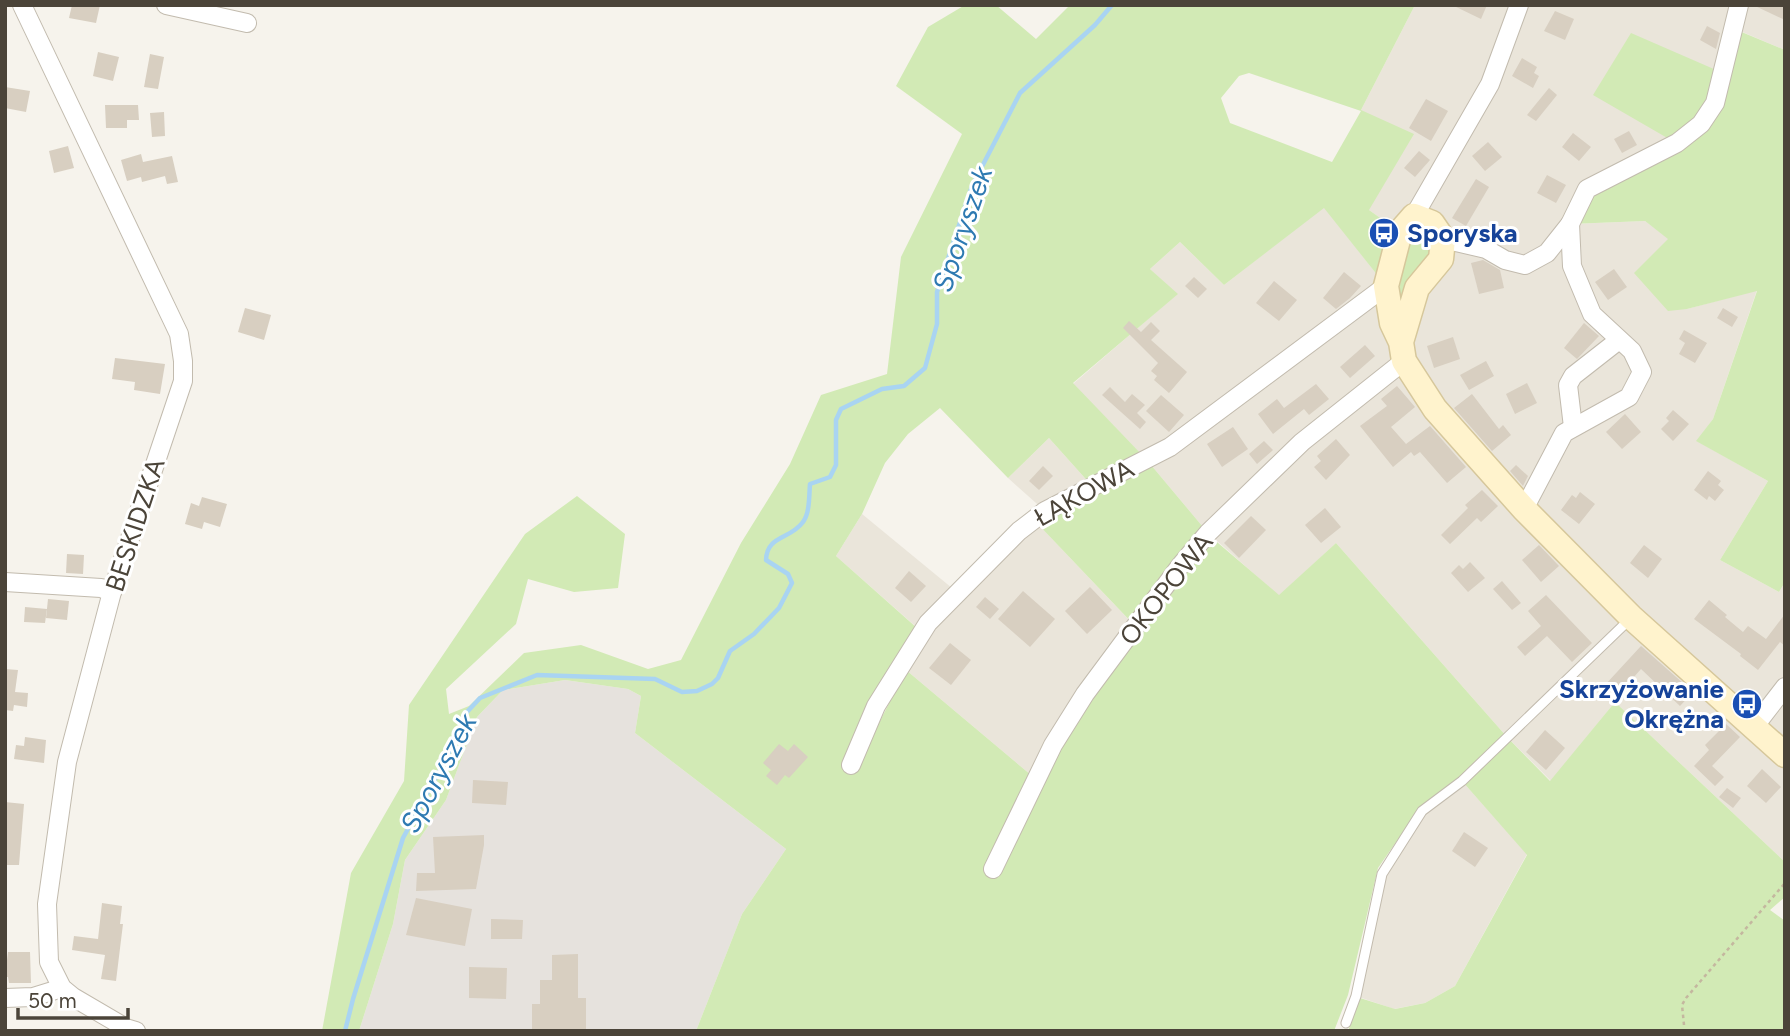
<svg xmlns="http://www.w3.org/2000/svg" width="1790" height="1036" viewBox="0 0 1790 1036" font-family="Figtree,sans-serif">
	<style>
		.residential { fill: #eae5da }
		.industrial { fill: #e6e2dd }
		.green { fill: #d2eab5; fill-rule: evenodd }
		.lines { fill: none; stroke-linecap: round; stroke-linejoin: round }
		.stream { stroke: #a9d4f2; stroke-width: 4.5 }
		.building { fill: #d8cfc1 }
		.lane-casing { stroke: #c2bbae; stroke-width: 11 }
		.street-casing { stroke: #c2bbae; stroke-width: 20 }
		.secondary-casing { stroke: #d6c79b; stroke-width: 27 }
		.path { stroke: #c4b79f; stroke-width: 2.5; stroke-dasharray: 3.5 3.5; stroke-linecap: butt }
		.lane { stroke: #fff; stroke-width: 9 }
		.street { stroke: #fff; stroke-width: 18 }
		.secondary { stroke: #fff3cd; stroke-width: 24 }
		.labels { text-anchor: middle; stroke-width: 6; stroke-linejoin: round; paint-order: stroke }
		.transit-label { font-size: 26px; font-weight: bold; fill: #164399; stroke: #fff; text-anchor: start }
		.street-label { font-size: 26px; fill: #4b4439; stroke: #fff }
		.water-label { font-size: 28px; font-style: italic; fill: #2e7ab2; stroke: #fff }
	</style>
	<rect width="100%" height="100%" fill="#f6f3ec"/>
	<g class="residential">
		<path d="M1415,5H1785V50L1733,28L1724,73L1677,143L1571,224L1645,221L1669,239L1687,309L1757,290L1713,419L1697,441L1768,481L1720,560L1779,592L1785,582V862L1615,702L1551,781L1507,737L1336,543L1279,596L1208,533L1146,459L1073,384L1177,294L1150,269L1180,242L1224,285L1324,207L1386,286L1392,323L1432,223L1400,232L1369,210L1361,110Z"/>
		<path d="M1049,438L1092,486L1045,511L1008,478Z"/>
		<path d="M862,514L958,593L922,632L836,556Z"/>
		<path d="M1037,523L1132,623L1031,775L906,670L936,624Z"/>
		<path d="M1462,781L1527,854L1455,986L1425,1003L1394,1009L1356,996L1382,874L1422,811Z"/>
	</g>
	<path class="industrial" d="M565,680L628,689L641,696L635,733L786,849L742,914L696,1031H359L393,924L405,860L446,800L477,717L503,690Z"/>
	<g class="green">
		<path d="M965,5H996L1036,39L1068,7L1067,5H1415L1361,110L1414,134L1369,210L1400,232L1386,286L1324,208L1224,285L1180,242L1150,269L1178,294L1073,383L1146,459L1208,533L1135,626L1034,520L1092,486L1049,438L1008,478L940,408L908,434L885,463L862,514L836,556L917,628L854,772L906,670L1031,775L1056,748L1088,699L1211,537L1279,595L1336,543L1507,737L1550,781L1615,702L1785,862V897L1770,910L1785,921V1031H1348L1360,998L1395,1009L1425,1003L1455,986L1527,855L1462,781L1419,809L1378,868L1348,995L1334,1031H696L742,914L786,849L635,733L641,696L628,689L565,680L503,690L477,717L446,800L405,860L393,924L359,1031H322L351,873L404,781L409,705L525,534L577,496L625,534L618,588L574,592L528,579L516,624L446,689L449,714L469,706L524,653L581,645L648,669L681,660L741,543L790,464L821,395L887,374L901,257L962,134L896,86L928,27ZM1249,73L1361,111L1332,162L1230,123L1221,98L1239,76Z"/>
		<path d="M1732,28L1785,50V582L1779,592L1720,560L1768,481L1696,441L1713,419L1757,291L1687,309L1668,311L1634,273L1668,239L1645,221L1570,224L1587,189L1676,143L1593,95L1631,33L1723,73Z"/>
		<path d="M1422,229L1436,247L1406,307L1399,300C1399,281 1406,239 1422,229Z"/>
	</g>
	<g class="lines">
		<path class="stream" d="M345,1031L353,999L403,838L445,761L467,712L480,698L537,675L655,679L682,692L697,691L712,684L718,678L730,651L754,634L779,608L792,583L788,574L766,560C767,535 790,540 803,522C810,513 809,495 810,484L830,477L836,465V420L841,409L882,389L904,386L925,368L937,324V292L972,186L1020,93L1095,25L1112,5"/>
	</g>
	<g class="building">
		<path d="M72,5H100L96,23L69,18Z"/>
		<path d="M1452,5H1487L1481,19Z"/>
		<path d="M1753,5H1785V20Z"/>
		<path d="M1555,11L1574,19L1565,40L1544,31Z"/>
		<path d="M1707,26L1720,33L1716,49L1700,40Z"/>
		<path d="M98,52L119,57L113,81L93,76Z"/>
		<path d="M150,54L164,57L158,89L144,87Z"/>
		<path d="M1522,58L1537,67L1534,73L1539,76L1533,88L1512,76Z"/>
		<path d="M5,87L30,91L26,112L5,108Z"/>
		<path d="M1549,88L1557,95L1536,121L1527,115Z"/>
		<path d="M1426,99L1448,111L1431,141L1409,128Z"/>
		<path d="M105,105H138L139,120H127V128H106Z"/>
		<path d="M164,112L165,136L152,137L150,113Z"/>
		<path d="M1629,131L1637,145L1622,153L1614,139Z"/>
		<path d="M1573,133L1591,147L1579,161L1562,147Z"/>
		<path d="M1488,142L1502,157L1485,171L1472,156Z"/>
		<path d="M68,146L74,168L54,173L49,151Z"/>
		<path d="M1419,151L1430,160L1415,177L1404,168Z"/>
		<path d="M141,154L143,162L172,156L178,182L167,184L165,176L142,182L141,177L127,181L121,160Z"/>
		<path d="M1547,175L1566,185L1556,203L1537,193Z"/>
		<path d="M1476,179L1489,187L1466,226L1452,218Z"/>
		<path d="M1483,260L1500,270L1504,288L1479,294L1471,263Z"/>
		<path d="M1614,269L1627,287L1608,300L1595,282Z"/>
		<path d="M1344,272L1361,286L1350,298L1336,309L1323,298Z"/>
		<path d="M1194,277L1207,289L1198,298L1185,286Z"/>
		<path d="M1274,281L1297,300L1279,321L1256,303Z"/>
		<path d="M245,308L271,315L264,340L238,332Z"/>
		<path d="M1723,308L1738,317L1732,327L1717,318Z"/>
		<path d="M1129,321L1141,332L1151,322L1160,331L1151,340L1187,372L1169,393L1154,380L1157,376L1151,371L1158,363L1123,328Z"/>
		<path d="M1584,323L1599,336L1577,359L1564,348Z"/>
		<path d="M1684,330L1707,343L1695,363L1679,354L1685,343L1679,339Z"/>
		<path d="M1453,337L1460,359L1434,368L1427,346Z"/>
		<path d="M1365,345L1375,356L1350,378L1340,367Z"/>
		<path d="M115,358L165,364L160,394L134,390L135,382L112,379Z"/>
		<path d="M1486,361L1494,376L1469,390L1460,375Z"/>
		<path d="M1527,383L1537,403L1515,414L1506,394Z"/>
		<path d="M1316,384L1329,399L1309,415L1304,409L1273,434L1258,414L1277,399L1284,408Z"/>
		<path d="M1397,386L1415,407L1391,427L1406,444L1430,426L1466,467L1447,483L1420,452L1414,456L1411,452L1393,467L1360,426L1387,406L1381,399Z"/>
		<path d="M1110,387L1125,402L1132,394L1145,405L1137,413L1146,422L1140,429L1102,395Z"/>
		<path d="M1472,394L1499,429L1503,425L1511,435L1492,451L1454,408Z"/>
		<path d="M1161,395L1184,415L1169,432L1146,411Z"/>
		<path d="M1673,410L1689,424L1673,441L1661,429L1669,421L1666,418Z"/>
		<path d="M1625,414L1641,432L1622,449L1606,432Z"/>
		<path d="M1233,427L1248,449L1222,467L1207,444Z"/>
		<path d="M1336,439L1350,455L1326,480L1314,467L1321,461L1317,456Z"/>
		<path d="M1264,441L1273,450L1257,464L1249,454Z"/>
		<path d="M1516,465L1528,476L1523,486L1510,471Z"/>
		<path d="M1043,466L1053,476L1039,490L1029,481Z"/>
		<path d="M1708,471L1721,481L1718,485L1724,490L1715,501L1709,496L1707,500L1694,490Z"/>
		<path d="M1482,490L1498,506L1481,522L1477,518L1450,544L1441,535L1468,508L1465,505Z"/>
		<path d="M1580,492L1595,504L1579,524L1561,510L1572,495L1576,498Z"/>
		<path d="M202,497L227,504L220,527L204,522L202,529L185,524L191,503L199,506Z"/>
		<path d="M1325,508L1341,527L1321,543L1305,525Z"/>
		<path d="M1251,516L1266,530L1239,558L1224,543Z"/>
		<path d="M1539,545L1559,566L1541,582L1522,560Z"/>
		<path d="M1644,545L1662,559L1648,578L1630,563Z"/>
		<path d="M67,554L84,555L83,574L66,573Z"/>
		<path d="M1470,562L1485,578L1468,592L1451,573L1459,565L1463,569Z"/>
		<path d="M909,571L926,586L911,602L895,588Z"/>
		<path d="M1502,581L1521,603L1512,610L1493,589Z"/>
		<path d="M1090,587L1112,610L1087,634L1065,611Z"/>
		<path d="M1023,591L1055,619L1030,647L998,619Z"/>
		<path d="M1546,595L1592,643L1572,662L1547,636L1525,656L1517,647L1541,626L1528,611Z"/>
		<path d="M985,597L999,609L990,619L976,607Z"/>
		<path d="M48,599L69,601L67,620L46,618Z"/>
		<path d="M1709,600L1727,615L1725,617L1743,632L1748,626L1766,639L1785,614V646L1780,642L1758,670L1740,656L1741,654L1694,619Z"/>
		<path d="M25,607L47,609L45,623L24,622Z"/>
		<path d="M950,643L971,660L951,685L929,668Z"/>
		<path d="M1641,646L1693,692L1680,706L1641,669L1617,696L1605,685Z"/>
		<path d="M5,669L18,670L15,692L28,693L27,707L14,705L13,711L5,710Z"/>
		<path d="M1726,724L1740,737L1712,766L1724,777L1715,786L1694,766L1709,750L1705,745Z"/>
		<path d="M1545,730L1565,748L1546,770L1526,752Z"/>
		<path d="M25,737L46,740L44,763L14,759L16,745L24,746Z"/>
		<path d="M779,744L788,751L794,744L808,757L789,778L785,775L777,785L766,776L771,770L763,763Z"/>
		<path d="M1762,769L1781,787L1766,803L1747,786Z"/>
		<path d="M473,780L508,782L506,805L472,803Z"/>
		<path d="M1727,788L1741,798L1733,808L1719,797Z"/>
		<path d="M5,802L24,804L19,865H5Z"/>
		<path d="M1464,832L1488,848L1475,867L1452,851Z"/>
		<path d="M484,835V845L476,889L416,891L417,873H435L433,837Z"/>
		<path d="M416,898L472,909L465,946L406,935Z"/>
		<path d="M102,903L122,906L120,924H123L116,981L101,979L105,955L72,950L74,936L98,939Z"/>
		<path d="M491,919L523,920L522,939H491Z"/>
		<path d="M8,952H30L31,983H9L8,977H5Z"/>
		<path d="M578,954V998H586V1031H532V1004H540V980H552V955Z"/>
		<path d="M469,967L507,968L506,999L469,998Z"/>
	</g>
	<g class="lines">
		<g class="lane-casing">
			<path id="lane" d="M1346,1023L1356,996L1382,874L1422,811L1462,781L1630,619"/>
		</g>
		<g class="street-casing">
			<g id="street">
				<path d="M22,5L179,334L183,361V381L112,592L67,762L47,904L49,962L62,988L73,997L126,1028L136,1031"/>
				<path d="M166,5L247,23"/>
				<path d="M1414,216L1490,84L1519,5"/>
				<path d="M1443,239L1486,249L1505,260L1525,265L1547,253L1570,224"/>
				<path d="M1573,427L1568,385L1573,376L1619,340"/>
				<path d="M1524,509L1564,433L1629,397L1642,372L1632,351L1592,314L1572,266L1570,224L1587,189L1677,143L1701,124L1715,103L1739,5"/>
				<path d="M5,582L101,588L112,592"/>
				<path d="M1754,727L1785,687"/>
				<path d="M851,765L876,706L928,623L1019,531L1045,511L1170,447L1386,286"/>
				<path d="M993,869L1053,745L1085,694L1180,566L1208,533L1302,442L1404,361"/>
				<path d="M5,998L33,997L62,988"/>
			</g>
		</g>
		<g class="secondary-casing">
			<path id="secondary" d="M1401,342L1417,288L1441,259L1443,239L1432,223L1414,216L1400,232L1386,286L1392,323L1401,342L1404,361L1435,409L1524,509L1631,617L1785,755"/>
		</g>
		<path class="path" d="M1684,1025L1682,1005L1686,998L1785,883"/>
		<use href="#lane" class="lane"/>
		<use href="#street" class="street"/>
		<use href="#secondary" class="secondary"/>
	</g>
	<defs>
		<g id="bus-disc" transform="scale(1.575)"><circle r="9.5" fill="#1a4fb4" stroke="#fff"/><path d="M-5-6H5V4H4V6H2V4H-2V6H-4V4H-5ZM-3.5-4V0h7V-4ZM-3.5 1.2v1.5H-2V1.2ZM2 1.2v1.5H3.5V1.2Z" fill="#fff"/></g>
	</defs>
	<g fill-rule="evenodd">
		<use href="#bus-disc" x="1384" y="233"/>
		<use href="#bus-disc" x="1747" y="704"/>
	</g>
	<g class="labels">
		<g class="transit-label">
			<text x="1407" y="242">Sporyska</text>
			<text x="1724" y="698" text-anchor="end">Skrzyżowanie<tspan x="1724" dy="30">Okrężna</tspan></text>
		</g>
		<g class="street-label">
			<text transform="translate(1084 493) rotate(-29)" y="9">ŁĄKOWA</text>
			<text transform="translate(135 525) rotate(-72)" y="9">BESKIDZKA</text>
			<text transform="translate(1166 589) rotate(-52)" y="9">OKOPOWA</text>
		</g>
		<g class="water-label">
			<text transform="translate(962 229) rotate(-71)" y="10">Sporyszek</text>
			<text transform="translate(438 773) rotate(-62)" y="10">Sporyszek</text>
		</g>
	</g>
	<rect width="1790" height="1036" fill="none" stroke="#4b4439" stroke-width="14"/>
	<path d="M18 1008v10h110v-10" fill="none" stroke="#4b4439" stroke-width="3.5"/>
	<text x="28" y="1008" font-size="21" fill="#4b4439" stroke="#ffffff" stroke-width="5" paint-order="stroke">50 m</text>
</svg>
